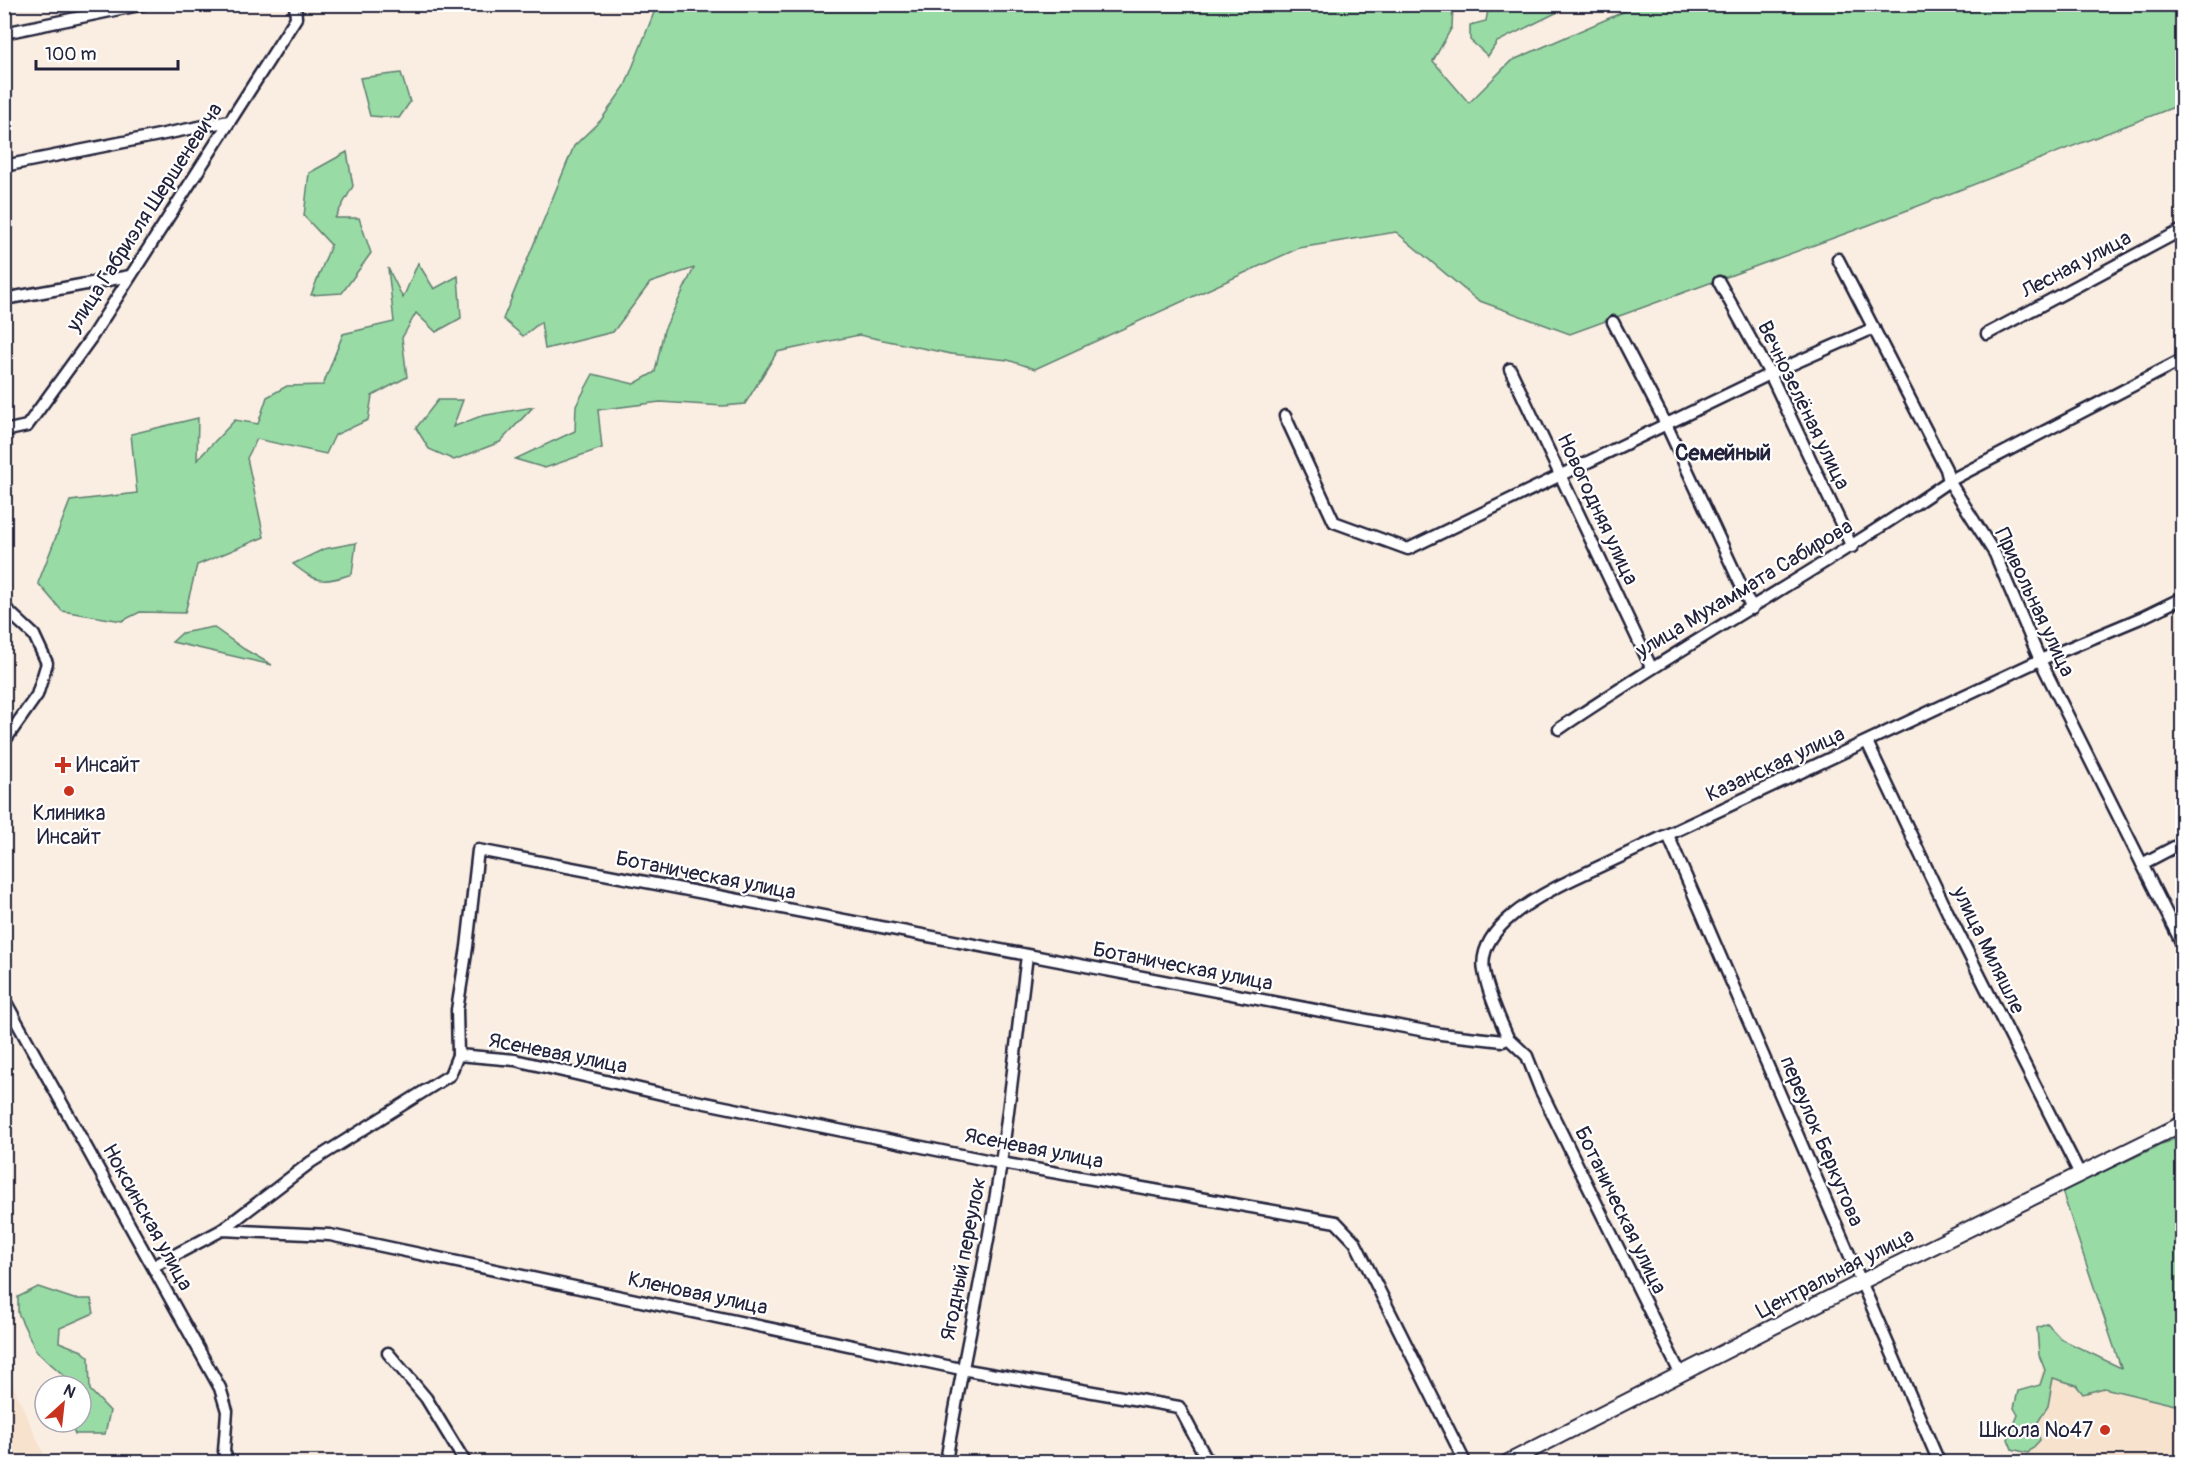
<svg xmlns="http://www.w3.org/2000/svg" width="2187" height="1467" viewBox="0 0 2187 1467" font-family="Pangolin,sans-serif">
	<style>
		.built { fill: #f7e2ce }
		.green { fill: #99dba5; stroke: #5e7e70; stroke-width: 1.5 }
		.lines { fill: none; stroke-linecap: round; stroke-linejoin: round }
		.minor-casing { stroke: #22223b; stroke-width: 15 }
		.tertiary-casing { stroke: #22223b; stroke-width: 18 }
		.minor { stroke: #fff; stroke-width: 10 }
		.tertiary { stroke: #fff; stroke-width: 14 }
		.poi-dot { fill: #c8321e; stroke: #fff; stroke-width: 2 }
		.labels { text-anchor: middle; stroke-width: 4.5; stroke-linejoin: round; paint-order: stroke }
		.street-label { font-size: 21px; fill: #22223b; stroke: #fff }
		.poi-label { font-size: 21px; fill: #22223b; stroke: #fff; text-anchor: start }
		.neighbourhood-label { font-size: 22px; font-weight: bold; fill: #22223b; stroke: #fff }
	</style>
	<rect width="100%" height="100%" fill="#faeee2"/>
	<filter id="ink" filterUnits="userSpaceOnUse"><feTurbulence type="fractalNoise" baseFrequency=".0167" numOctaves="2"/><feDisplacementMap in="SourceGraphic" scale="12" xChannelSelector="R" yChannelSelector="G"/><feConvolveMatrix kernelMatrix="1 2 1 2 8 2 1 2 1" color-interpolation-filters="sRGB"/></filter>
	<g filter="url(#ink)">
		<g class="built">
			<path d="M2044,1362L2182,1397V1462H2019Z"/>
			<path d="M5,1368L47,1461V1462H5Z"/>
		</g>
		<g class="green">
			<path d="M657,5H1453L1452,27L1433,61L1469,103L1511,61L1639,5H2182V104L1869,225L1570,334L1477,300L1396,232L1299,248L1035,369L1008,360L951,354L859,335L777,352L745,404L723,406L660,402L598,410L602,448L545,468L515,459L575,431L576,406L593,374L634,384L655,372L664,330L694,268L650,283L613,332L545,349L541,322L523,336L503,319L574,146L601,120L625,86Z"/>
			<path d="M1489,5H1572L1497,42L1488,56L1470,40V25L1486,21Z"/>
			<path d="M401,73L410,102L399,118L370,116L360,78Z"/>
			<path d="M347,152L353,186L335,218H359L371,253L342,293L311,295L331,245L304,216L309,173Z"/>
			<path d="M418,263L434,289L458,276L461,318L436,332L416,313L402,338L407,377L372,396L368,420L335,435L326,454L257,439L247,458L264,537L197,565L185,613L140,612L122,621L62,611L38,583L70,501L137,493L131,434L198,418L197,460L235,420L258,424L267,397L287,386L323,385L343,334L394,322L388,268L403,298Z"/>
			<path d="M438,400H463L453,427L481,416L533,407L500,442L454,460L429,449L416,428Z"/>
			<path d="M356,543L352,574C322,584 317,583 293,564L324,549Z"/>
			<path d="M213,627L244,649L272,665L172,642L182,633Z"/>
			<path d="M2182,1135V1412L2175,1405L2104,1388L2083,1394L2076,1385L2053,1378L2048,1406L2036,1425L2040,1440L2028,1453L2012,1449L2008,1439L2018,1415L2014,1408L2018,1391L2040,1385L2045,1370L2039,1355L2037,1328L2047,1324L2061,1339L2121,1368L2062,1191Z"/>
			<path d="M38,1287L74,1299H91L94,1313L60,1328L59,1342L82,1351L89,1357L90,1390L110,1411L105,1434H75L70,1422H81V1386H76L36,1351L18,1313V1297Z"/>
		</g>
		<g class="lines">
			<g class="minor-casing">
				<g id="minor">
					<path d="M4,33L144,4"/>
					<path d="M4,166L229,121"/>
					<path d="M1719,282L1770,374L1852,547"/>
					<path d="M4,299L130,276"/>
					<path d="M1613,322L1666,424L1752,609"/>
					<path d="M1987,334L2182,230"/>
					<path d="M2182,360L1949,481L1995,554L2040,660L2182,944"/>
					<path d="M1510,369L1651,667"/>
					<path d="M1285,416L1334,522L1408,549L1770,374L1874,328"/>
					<path d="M4,431L27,426L91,338L296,18L295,4"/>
					<path d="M4,607L34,635L47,663L37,695L4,742"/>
					<path d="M1559,729C1687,642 1822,569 1949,481L1946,469L1838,259"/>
					<path d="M1867,742L1948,913L2080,1174"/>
					<path d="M1668,835L1939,1462"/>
					<path d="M2142,864L2182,843"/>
					<path d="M4,999L220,1388L227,1411L224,1451L228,1462"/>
					<path d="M1508,1038C1499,1017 1488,993 1484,971C1476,927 1542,894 1573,879L2040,660L2143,617L2182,598"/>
					<path d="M458,1055L515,1060L666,1095L1001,1163L1336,1222L1355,1242L1465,1462"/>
					<path d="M222,1230L311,1162L450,1075L458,1055L457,1010L467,947L478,850L1441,1034L1503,1041L1508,1038L1527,1056L1540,1089L1681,1375"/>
					<path d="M154,1266L222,1230L330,1235L961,1369L1179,1407L1208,1462"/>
					<path d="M388,1353L426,1398L465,1462"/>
					<path d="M946,1462C962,1362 986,1264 1001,1163C1011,1095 1018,1025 1027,956"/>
				</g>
			</g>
			<g class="tertiary-casing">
				<path id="tertiary" d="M1508,1462L1861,1282L2182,1124"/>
			</g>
			<use href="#minor" class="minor"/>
			<use href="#tertiary" class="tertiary"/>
		</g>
	</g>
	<g class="poi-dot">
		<path d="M60 756h6v6h6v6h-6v6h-6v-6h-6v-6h6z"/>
		<circle cx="69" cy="791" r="6"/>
		<circle cx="2105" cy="1430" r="6"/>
	</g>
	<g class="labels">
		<g class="street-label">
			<text transform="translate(144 217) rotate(-57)" y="7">улица Габриэля Шершеневича</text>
			<text transform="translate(2076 264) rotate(-28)" y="7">Лесная улица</text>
			<text transform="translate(1804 405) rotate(64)" y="7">Вечнозелёная улица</text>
			<text transform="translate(1598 509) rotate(65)" y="7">Новогодняя улица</text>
			<text transform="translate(1744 588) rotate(-31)" y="7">улица Мухаммата Сабирова</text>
			<text transform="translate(2035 602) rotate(65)" y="7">Привольная улица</text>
			<text transform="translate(1775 764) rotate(-25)" y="7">Казанская улица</text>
			<text transform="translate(706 875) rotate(11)" y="7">Ботаническая улица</text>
			<text transform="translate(1989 950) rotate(64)" y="7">улица Миляшле</text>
			<text transform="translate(1183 966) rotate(11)" y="7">Ботаническая улица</text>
			<text transform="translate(558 1053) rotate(11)" y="7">Ясеневая улица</text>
			<text transform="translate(1822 1141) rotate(67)" y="7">переулок Беркутова</text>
			<text transform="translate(1034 1148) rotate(11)" y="7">Ясеневая улица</text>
			<text transform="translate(1621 1210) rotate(64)" y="7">Ботаническая улица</text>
			<text transform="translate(148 1217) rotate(61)" y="7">Ноксинская улица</text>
			<text transform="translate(963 1259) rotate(-79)" y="7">Ягодный переулок</text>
			<text transform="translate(1835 1273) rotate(-27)" y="7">Центральная улица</text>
			<text transform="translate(698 1293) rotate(12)" y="7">Кленовая улица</text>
		</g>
		<g class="poi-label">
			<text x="76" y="772">Инсайт</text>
			<text x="69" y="820" text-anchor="middle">Клиника<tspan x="69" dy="24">Инсайт</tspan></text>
			<text x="2093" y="1437" text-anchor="end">Школа №47</text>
		</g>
		<g class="neighbourhood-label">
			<text x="1723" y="460">Семейный</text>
		</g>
	</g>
	<rect width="2187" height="1467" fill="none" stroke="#fff" stroke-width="24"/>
	<rect x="12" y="12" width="2163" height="1443" fill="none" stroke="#22223b" stroke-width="2" filter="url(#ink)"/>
	<g transform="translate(63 1404) rotate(27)"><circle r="28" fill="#ffffff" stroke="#a7a7b1" stroke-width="1.5"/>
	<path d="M0-4.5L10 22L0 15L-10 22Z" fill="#c8321e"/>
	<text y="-9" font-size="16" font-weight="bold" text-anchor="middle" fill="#22223b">N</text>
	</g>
	<path d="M36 60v9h142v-9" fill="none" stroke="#22223b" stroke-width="3"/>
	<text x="45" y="60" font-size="18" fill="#22223b" stroke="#ffffff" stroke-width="4.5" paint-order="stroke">100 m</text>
</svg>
